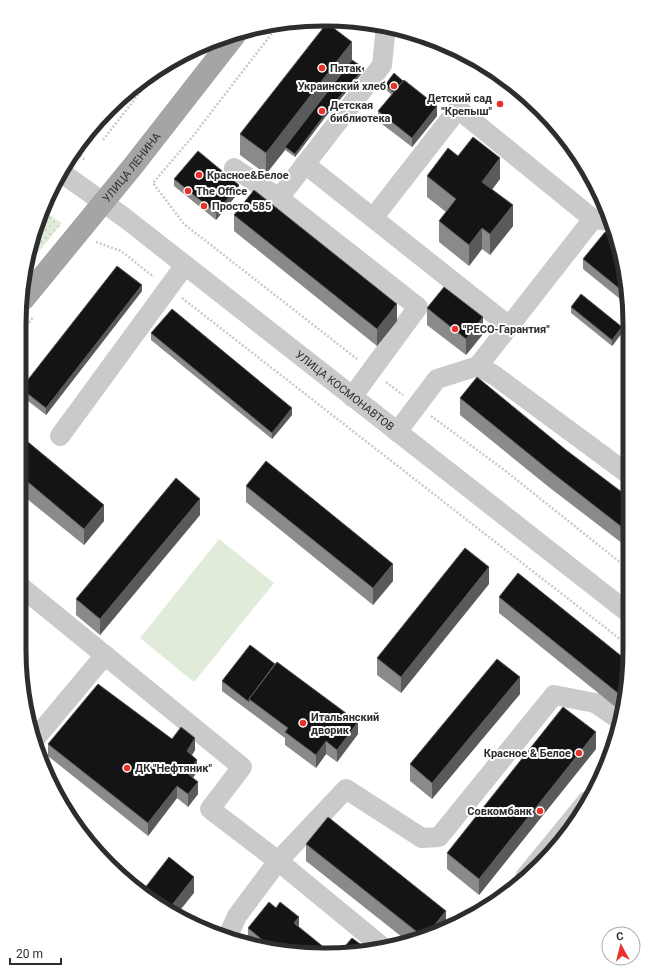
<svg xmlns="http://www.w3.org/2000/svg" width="649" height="974" viewBox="0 0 649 974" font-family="Roboto,sans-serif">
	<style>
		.grass { fill: #e1ebd9 }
		.park { fill: url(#park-dots) }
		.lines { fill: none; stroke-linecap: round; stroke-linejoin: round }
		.path { stroke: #cacaca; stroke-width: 2.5; stroke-dasharray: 2 2; stroke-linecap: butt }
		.minor { stroke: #cacaca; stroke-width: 20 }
		.major { stroke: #a5a5a5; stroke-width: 22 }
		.wall { fill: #8a8a8a }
		.shaded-wall { fill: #5a5a5a }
		.building { fill: #141414; stroke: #5a5a5a }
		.poi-dot { fill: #e7322b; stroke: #fff; stroke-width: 1.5 }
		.labels { text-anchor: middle; stroke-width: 4; stroke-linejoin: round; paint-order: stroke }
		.poi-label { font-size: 11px; font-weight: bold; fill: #2d2d2d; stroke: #fff; text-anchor: start }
		.street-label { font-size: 11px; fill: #2d2d2d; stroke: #fff }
		.rim { fill: none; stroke: #2d2d2d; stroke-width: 5 }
	</style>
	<defs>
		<pattern id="park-dots" width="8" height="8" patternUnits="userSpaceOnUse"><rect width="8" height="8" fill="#e1ebd9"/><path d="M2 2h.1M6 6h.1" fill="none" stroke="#c1cabb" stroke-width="1.8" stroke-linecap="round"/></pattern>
	</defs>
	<rect width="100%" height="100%" fill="#fff"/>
	<path class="grass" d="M219,539L274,583L194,682L140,638Z"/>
	<path class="park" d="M43,211L62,223L25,269V265Z"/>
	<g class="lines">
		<g class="path">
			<path d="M279,24L193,136L153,183L184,224L357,359"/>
			<path d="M103,140L159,68"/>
			<path d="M77,153L86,161"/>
			<path d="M40,221L50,208L45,204"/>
			<path d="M96,242L121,251L154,277"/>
			<path d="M182,298L625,643"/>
			<path d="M24,329L34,316"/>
			<path d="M386,382L403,395"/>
			<path d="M431,416L503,469L626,567"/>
			<path d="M593,785L603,772"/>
		</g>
		<g class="minor">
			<path d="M305,164L509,326"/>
			<path d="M234,168L279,198L418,307L352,397"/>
			<path id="s1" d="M62,173L125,218L626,611"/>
			<path d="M279,198L382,65L386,26"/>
			<path d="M373,218L458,109L593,219"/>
			<path d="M478,366L494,375L628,474"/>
			<path d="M397,432L437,379L478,366L593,219L611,221"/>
			<path d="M60,436L185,265"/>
			<path d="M20,586L242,767L210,809L278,861L385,949"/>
			<path d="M34,740L105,655"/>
			<path d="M525,877L587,801"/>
			<path d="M228,936L237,916L278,861L346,789L422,838L439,837L554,695L595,703L620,720"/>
		</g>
		<path class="major" id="s2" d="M24,299L133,166L236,34"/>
	</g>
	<g class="wall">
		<path d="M343,21L359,22L354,29Z"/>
		<path d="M352,60L364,71L326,116L295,157L285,150L266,174L240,155V134Z"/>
		<path d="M385,85L437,116L412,147L378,121V111L392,95L385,89Z"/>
		<path d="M124,95L112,111L108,109Z"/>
		<path d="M458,156L500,179L492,189L513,226L490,255L482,249L469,266L439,242V221L446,212L427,197V176Z"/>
		<path d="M174,179L239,192L216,220L174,186Z"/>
		<path d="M234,215L397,321L377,346L234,231Z"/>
		<path d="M583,259L624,265L620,299L583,269Z"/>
		<path d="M142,291L46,415L23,397V386Z"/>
		<path d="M571,307L622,333L612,346L571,313Z"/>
		<path d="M427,308L483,334L466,355L427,325Z"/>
		<path d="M151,333L292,415L272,439L151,340Z"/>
		<path d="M460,398L566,450L627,496V547L550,488L460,415Z"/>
		<path d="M22,437L104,521L84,545L21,494Z"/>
		<path d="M246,486L393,581L373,605L246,502Z"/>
		<path d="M200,515L100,635L76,615V599Z"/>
		<path d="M489,584L401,693L377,675V658Z"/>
		<path d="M499,597L625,659L624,709L623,713L499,613Z"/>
		<path d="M222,681L358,734L337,762L326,754L316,768L285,745V738L222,691Z"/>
		<path d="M520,694L432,799L410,781V764Z"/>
		<path d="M172,739L195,750L192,755L197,772L193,778L198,794L188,807L177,798L148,836L48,756V744Z"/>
		<path d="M596,749L479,895L447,869V853Z"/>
		<path d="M306,844L446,926L407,941L306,861Z"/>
		<path d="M299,927L304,954L254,943L248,937V928Z"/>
	</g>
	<g class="shaded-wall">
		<path d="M354,22H359L354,29Z"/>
		<path d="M352,42V63L285,147V150L266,174V153Z"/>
		<path d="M364,68V71L326,116L295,157V154L326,113Z"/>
		<path d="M124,95L112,111V106Z"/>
		<path d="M437,106V116L412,147V138Z"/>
		<path d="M500,158V179L482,203V182Z"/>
		<path d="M239,185V192L216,220V213Z"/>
		<path d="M513,205V226L490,255V234Z"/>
		<path d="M482,228V249L469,266V245Z"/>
		<path d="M626,282L627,290L620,299V289Z"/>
		<path d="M142,285V291L46,415V408Z"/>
		<path d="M397,304V321L377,346V329Z"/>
		<path d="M483,317V334L466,355V339Z"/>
		<path d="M622,327V333L612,346V340Z"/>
		<path d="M292,408V415L272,439V433Z"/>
		<path d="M200,499V515L100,635V619Z"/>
		<path d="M104,505V521L84,545V529Z"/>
		<path d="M393,564V581L373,605V588Z"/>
		<path d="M489,567V584L401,693V677Z"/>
		<path d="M520,677V694L432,799V783Z"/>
		<path d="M358,722V734L337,762V750Z"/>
		<path d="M596,732V749L479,895V879Z"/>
		<path d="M195,738V750L187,763V751Z"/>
		<path d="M326,741V754L316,768V755Z"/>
		<path d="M197,760V772L187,785V773Z"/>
		<path d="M198,782V794L188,807V794Z"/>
		<path d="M177,786V798L148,836V823Z"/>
		<path d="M194,877V893L177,914L169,909Z"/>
		<path d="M446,911V926L429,932Z"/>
		<path d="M299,917V927L294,923Z"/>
	</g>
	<g class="building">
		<path d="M327,23L352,42L266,153L240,134Z"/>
		<path d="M352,60L364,68L326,113L295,154L285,147Z"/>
		<path d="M394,73L403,81L394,93L385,85Z"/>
		<path d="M404,80L437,106L412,138L378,111Z"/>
		<path d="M473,137L500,158L482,182L513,205L490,234L482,228L469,245L439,221L456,199L427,176L448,148L458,156Z"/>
		<path d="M198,151L239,185L216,213L174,179Z"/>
		<path d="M254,190L397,304L377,329L234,215Z"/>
		<path d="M605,232L617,242L624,265L626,282L620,289L583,259Z"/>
		<path d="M117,266L142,285L46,408L23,390V386Z"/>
		<path d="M444,287L483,317L466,339L427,308Z"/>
		<path d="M581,294L622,327L612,340L571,307Z"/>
		<path d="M172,309L292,408L272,433L151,333Z"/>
		<path d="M477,377L566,450L627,496V531L550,471L460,398Z"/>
		<path d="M22,437L104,505L84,529L22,477Z"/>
		<path d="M266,461L393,564L373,588L246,486Z"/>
		<path d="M176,478L200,499L100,619L76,599Z"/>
		<path d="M465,548L489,567L401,677L377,658Z"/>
		<path d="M518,573L625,659L624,698L499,597Z"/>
		<path d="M250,645L275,664L249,699V702L222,681Z"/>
		<path d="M497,659L520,677L432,783L410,764Z"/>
		<path d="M277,662L358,722L337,750L326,741L316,755L285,732L288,728L249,699Z"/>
		<path d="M98,684L172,739L181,727L195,738L187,751L197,760L187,773L198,782L188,794L177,786L148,823L48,744Z"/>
		<path d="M563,707L596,732L479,879L447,853Z"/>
		<path d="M328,817L446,911L429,932L421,935L306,844Z"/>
		<path d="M169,857L194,877L169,909L141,893Z"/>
		<path d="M269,902L276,908L280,902L299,917L294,923L331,953L304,954L271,947L248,928Z"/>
		<path d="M352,938L368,950L340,952Z"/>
	</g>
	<g class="poi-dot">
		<circle cx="322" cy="68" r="4"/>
		<circle cx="394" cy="86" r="4"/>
		<circle cx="500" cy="104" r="4"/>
		<circle cx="322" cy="111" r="4"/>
		<circle cx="199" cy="175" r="4"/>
		<circle cx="188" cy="191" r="4"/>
		<circle cx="204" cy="206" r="4"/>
		<circle cx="455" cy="329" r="4"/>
		<circle cx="303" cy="723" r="4"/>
		<circle cx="579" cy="753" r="4"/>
		<circle cx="127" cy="768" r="4"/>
		<circle cx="540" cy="811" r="4"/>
	</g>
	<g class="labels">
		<g class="poi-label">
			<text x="330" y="72">Пятак</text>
			<text x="386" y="90" text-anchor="end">Украинский хлеб</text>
			<text x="492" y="102" text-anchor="end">Детский сад<tspan x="492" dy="13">"Крепыш"</tspan></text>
			<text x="330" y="109">Детская<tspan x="330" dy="13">библиотека</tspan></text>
			<text x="207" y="179">Красное&amp;Белое</text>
			<text x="196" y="195">The Office</text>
			<text x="212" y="210">Просто 585</text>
			<text x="463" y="333">"РЕСО-Гарантия"</text>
			<text x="311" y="721">Итальянский<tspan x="311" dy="13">дворик</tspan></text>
			<text x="571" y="757" text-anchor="end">Красное &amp; Белое</text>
			<text x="135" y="772">ДК "Нефтяник"</text>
			<text x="532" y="815" text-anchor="end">Совкомбанк</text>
		</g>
		<g class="street-label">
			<text dy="4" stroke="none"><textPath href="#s2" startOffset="170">УЛИЦА ЛЕНИНА</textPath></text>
			<text dy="4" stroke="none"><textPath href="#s1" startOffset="357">УЛИЦА КОСМОНАВТОВ</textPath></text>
		</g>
	</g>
	<path d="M0 0H649V974H0ZM324 26H325A298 298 0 0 1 623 324V650A298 298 0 0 1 325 948H324A298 298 0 0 1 26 650V324A298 298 0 0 1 324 26Z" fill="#fff" fill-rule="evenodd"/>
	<path class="rim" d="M324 26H325A298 298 0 0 1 623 324V650A298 298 0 0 1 325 948H324A298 298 0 0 1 26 650V324A298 298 0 0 1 324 26Z"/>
	<g transform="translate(621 946) rotate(353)"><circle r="19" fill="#ffffff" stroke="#ababab"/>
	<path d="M0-3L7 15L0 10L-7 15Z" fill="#e7322b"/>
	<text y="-6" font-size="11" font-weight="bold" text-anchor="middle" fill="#2d2d2d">С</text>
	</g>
	<path d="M10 958v6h51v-6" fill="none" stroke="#2d2d2d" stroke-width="2"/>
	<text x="16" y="958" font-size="12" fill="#2d2d2d" stroke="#ffffff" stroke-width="3" paint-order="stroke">20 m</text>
</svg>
